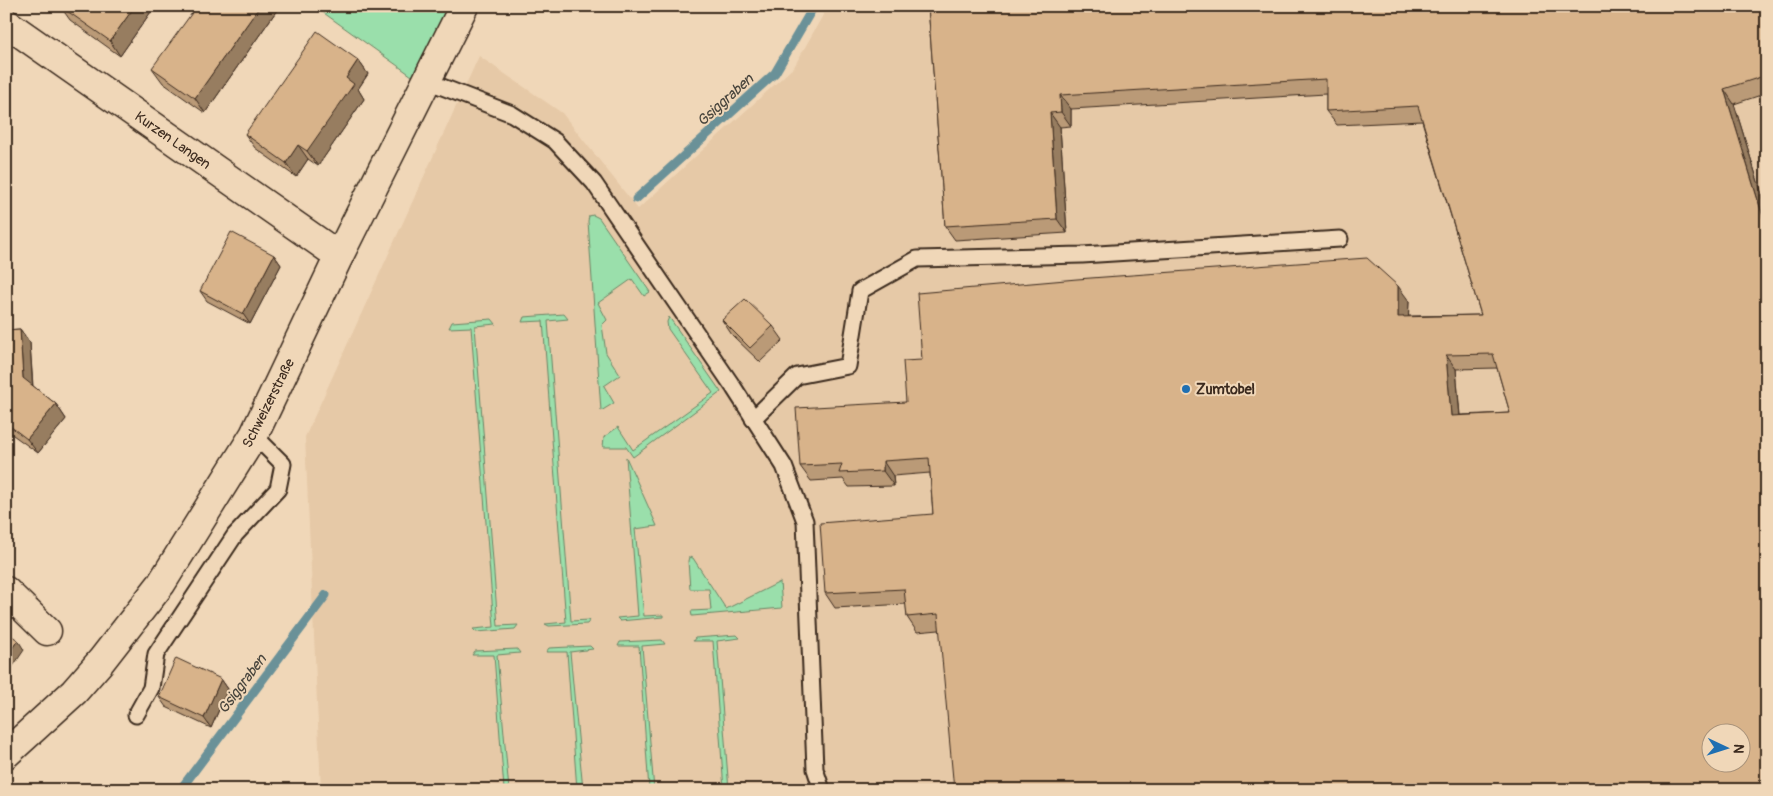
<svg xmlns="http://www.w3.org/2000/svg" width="1773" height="796" viewBox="0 0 1773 796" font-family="Pangolin,sans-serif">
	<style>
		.built { fill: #e6c9a7; fill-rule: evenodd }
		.green { fill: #9adfab; stroke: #6a8464 }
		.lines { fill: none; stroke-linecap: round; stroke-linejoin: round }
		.stream { stroke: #6a9198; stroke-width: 9 }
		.lane-casing { stroke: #3b2a1e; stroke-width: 19 }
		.street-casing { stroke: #3b2a1e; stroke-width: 31 }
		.secondary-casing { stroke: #3b2a1e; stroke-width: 31 }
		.lane { stroke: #f0d7b8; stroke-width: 15 }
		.street { stroke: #f0d7b8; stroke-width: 28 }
		.secondary { stroke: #f0d7b8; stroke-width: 28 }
		.wall { fill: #ba9a77; stroke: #3b2a1e; fill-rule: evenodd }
		.shaded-wall { fill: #977d61; stroke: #3b2a1e }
		.building { fill: #d8b38a; stroke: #3b2a1e; fill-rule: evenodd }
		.poi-dot { fill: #1f6fb2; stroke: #f0d7b8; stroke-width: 2 }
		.labels { text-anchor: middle; stroke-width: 4; stroke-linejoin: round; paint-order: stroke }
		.street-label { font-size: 14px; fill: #3b2a1e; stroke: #f0d7b8 }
		.poi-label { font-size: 14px; font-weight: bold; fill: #3b2a1e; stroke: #f0d7b8; text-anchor: start }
		.water-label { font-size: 15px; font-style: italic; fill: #47443c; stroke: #f0d7b8 }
	</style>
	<rect width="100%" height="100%" fill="#f0d7b8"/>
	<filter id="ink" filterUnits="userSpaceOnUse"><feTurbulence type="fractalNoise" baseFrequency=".02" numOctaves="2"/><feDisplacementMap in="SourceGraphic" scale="10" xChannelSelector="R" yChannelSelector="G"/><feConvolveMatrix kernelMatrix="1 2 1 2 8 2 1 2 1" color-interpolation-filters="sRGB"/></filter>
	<g filter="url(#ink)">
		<path class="built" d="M828,6H1767V790H321L305,437L479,56L562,113L638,209L794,67ZM1710,734H1740V764H1710Z"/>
		<g class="green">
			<path d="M314,6H454L419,81Z"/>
			<path d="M593,215L599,218L650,292L644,296L632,279L598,303L607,320L602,325L606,353L620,375L604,386L614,403L601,411L588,221L589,216Z"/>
			<path d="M564,314L568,319L548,321L571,621L590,620L587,624L549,626L545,624L566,622L543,321L522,322L524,317Z"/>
			<path d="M669,317L721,392L633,457L626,447H603L604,437L618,427L633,450L713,393L668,329L667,322Z"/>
			<path d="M492,319L496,324L475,326L498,626L518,625L515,629L476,632L473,629L494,627L471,327L449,328L452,322Z"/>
			<path d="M626,457L657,526L635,529L644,616L663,615V617L620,621L617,618L638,616Z"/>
			<path d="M689,557L693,558L726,609L780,582L782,608L692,616L691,611L711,610L709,589H690L688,561Z"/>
			<path d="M737,635L740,638L717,641L729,790H724L713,641H693L695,638Z"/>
			<path d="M662,640L665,644L642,646L654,790H649L639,646H618L620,642Z"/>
			<path d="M590,646L593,649L570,652L583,790H577L567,652H546L549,648Z"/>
			<path d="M517,649L520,653L497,655L509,790H504L494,655H472L475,651Z"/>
		</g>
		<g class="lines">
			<g class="stream">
				<path d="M636,199L775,73L814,6"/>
				<path d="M180,790L326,595"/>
			</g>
			<g class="lane-casing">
				<g id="lane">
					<path d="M427,81L512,114L555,141L594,183L734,388L784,466L805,521L815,769L822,790"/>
					<path d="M753,419L797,376L848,366L860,291L917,259L1082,255L1340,239"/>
					<path d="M136,715L151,688L156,654L235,535L278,489L283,464L254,435"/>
				</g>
			</g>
			<g class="street-casing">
				<g id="street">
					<path d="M6,23L339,256"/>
					<path d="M6,591L47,631"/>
				</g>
			</g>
			<g class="secondary-casing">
				<path id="secondary" d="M6,754L74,692L101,661L161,584L254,435L339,256L464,6"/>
			</g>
			<use href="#lane" class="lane"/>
			<use href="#street" class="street"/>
			<use href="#secondary" class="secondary"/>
		</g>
		<g class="wall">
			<path d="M60,6H155L120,56L70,20Z"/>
			<path d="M928,6H1767V93L1734,104L1767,211V790L939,630L917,632L907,617L906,604L835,608L825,593L933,514L930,473L893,476L894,486L849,487L843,479L811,481L800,466L906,402L922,360L1409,301L1408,316L1481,315L1422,121L1337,125L1326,111V94L1071,109V126L1060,127L1067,233L955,240L945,226ZM1497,368L1510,413L1460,415L1456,369Z"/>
			<path d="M277,10L205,113L163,83L152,68Z"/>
			<path d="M358,60L368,74L358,89L364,99L318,166L308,159L296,177L255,148L245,134Z"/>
			<path d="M274,255L281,265L250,324L207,301L200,291Z"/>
			<path d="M722,320L773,326L783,340L760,362L732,335Z"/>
			<path d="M20,329L30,343L33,386L56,404L66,419L38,453L6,430V330Z"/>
			<path d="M221,679L228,689L211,728L166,707L159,697Z"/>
		</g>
		<g class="shaded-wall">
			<path d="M135,6H155L120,56L110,41Z"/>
			<path d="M260,6H274L277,10L205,113L195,98Z"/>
			<path d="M358,60L368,74L358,89L364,99L318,166L307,151L346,78Z"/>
			<path d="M1724,89L1734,104L1767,211V230Z"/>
			<path d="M1060,95L1071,109V126L1061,112Z"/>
			<path d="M1050,113L1060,127L1067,233L1057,219Z"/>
			<path d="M298,145L308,159L296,177L286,163Z"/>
			<path d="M274,255L281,265L250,324L243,314Z"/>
			<path d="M1398,286L1409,301L1408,331L1398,317Z"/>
			<path d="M20,329L30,343L33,393L23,378Z"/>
			<path d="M1446,355L1456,369L1461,430L1451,416Z"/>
			<path d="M56,404L66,419L38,453L27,439Z"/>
			<path d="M883,461L893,476L894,486L883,471Z"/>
			<path d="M18,640L24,650L7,675L9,679L6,684V657Z"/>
			<path d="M221,679L228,689L211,728L204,718Z"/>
		</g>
		<g class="building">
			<path d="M60,6H135L110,41Z"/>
			<path d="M197,6H260L195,98L152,68Z"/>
			<path d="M928,6H1767V75L1724,89L1767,230V790H954L938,614L907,617L904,589L825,593L820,523L933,514L929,458L883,461V471L839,473L842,464L800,466L796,408L906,402L903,361L922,360L917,293L1077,279L1367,258L1398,286V317L1481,315L1418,106L1326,111V79L1060,95L1061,112L1050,113L1057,219L945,226ZM1493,354L1510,413L1451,416L1446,355ZM1710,734H1740V764H1710Z"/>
			<path d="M317,31L358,60L346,78L354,84L307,151L298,145L286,163L245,134Z"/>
			<path d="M231,232L274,255L243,314L200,291Z"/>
			<path d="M745,299L773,326L750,348L722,320Z"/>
			<path d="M20,329L23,378L56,404L27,439L6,423V330Z"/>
			<path d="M6,632L18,640L6,657Z"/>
			<path d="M176,658L221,679L204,718L159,697Z"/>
		</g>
	</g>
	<circle class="poi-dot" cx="1186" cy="389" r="5"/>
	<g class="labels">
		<g class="street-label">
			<text transform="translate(173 140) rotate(35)" y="5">Kurzen Langen</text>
			<text transform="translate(268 403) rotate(-63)" y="5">Schweizerstraße</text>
		</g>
		<g class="poi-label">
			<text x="1196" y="394">Zumtobel</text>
		</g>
		<g class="water-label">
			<text transform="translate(725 100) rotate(-42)" y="5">Gsiggraben</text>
			<text transform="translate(242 684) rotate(-53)" y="5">Gsiggraben</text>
		</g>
	</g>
	<rect width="1773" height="796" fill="none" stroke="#f0d7b8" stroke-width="25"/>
	<rect x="12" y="12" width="1748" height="771" fill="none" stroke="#3b2a1e" stroke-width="2" filter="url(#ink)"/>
	<g transform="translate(1726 748) rotate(94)"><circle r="24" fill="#f0d7b8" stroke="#a8927a"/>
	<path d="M0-4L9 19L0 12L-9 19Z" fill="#1f6fb2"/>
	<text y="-8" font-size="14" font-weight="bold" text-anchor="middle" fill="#3b2a1e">N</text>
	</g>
</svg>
